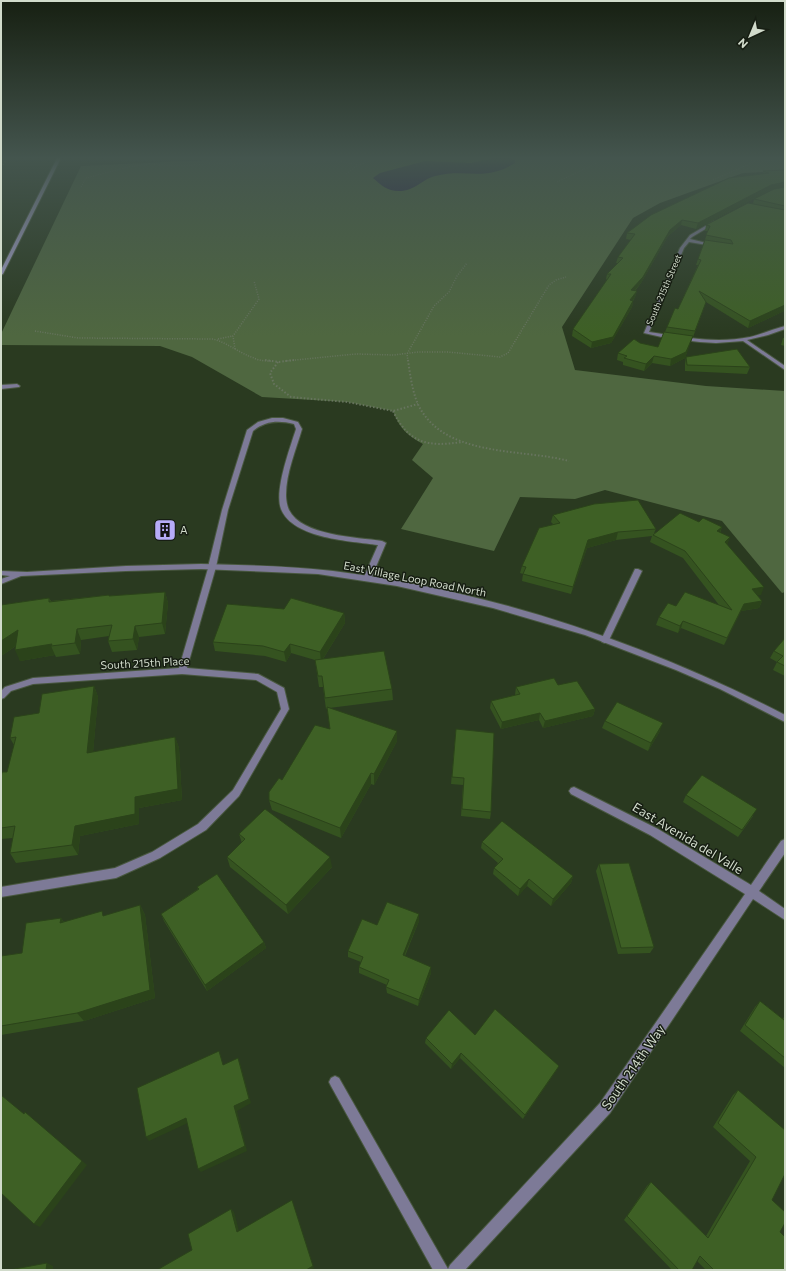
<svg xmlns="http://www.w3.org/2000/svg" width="786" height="1271" viewBox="0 0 786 1271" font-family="Commissioner,sans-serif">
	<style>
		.green { fill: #4f6740 }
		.water { fill: #23154c }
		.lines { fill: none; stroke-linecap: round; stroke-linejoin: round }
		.service-casing { stroke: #48573f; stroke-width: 2 }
		.minor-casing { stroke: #48573f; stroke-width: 2 }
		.tertiary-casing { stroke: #48573f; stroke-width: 2 }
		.secondary-casing { stroke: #48573f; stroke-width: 2 }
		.path-far2 { stroke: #67745e; stroke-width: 1; stroke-dasharray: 1 1.5; stroke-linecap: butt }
		.path-far1 { stroke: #67745e; stroke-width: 1.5; stroke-dasharray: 1 1.5; stroke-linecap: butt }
		.path { stroke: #67745e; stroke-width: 2; stroke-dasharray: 1.5 2; stroke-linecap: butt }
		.service { fill: #7d7a97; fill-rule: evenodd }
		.minor { fill: #7d7a97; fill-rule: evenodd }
		.tertiary { fill: #7d7a97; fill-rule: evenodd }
		.secondary { fill: #a6a1cf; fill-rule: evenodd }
		.rail { stroke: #8d9a86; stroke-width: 1.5; stroke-dasharray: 1 2; stroke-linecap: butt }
		.wall { fill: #355320 }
		.shaded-wall { fill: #2b431a }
		.building { fill: #3e6025; stroke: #2b431a }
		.labels { text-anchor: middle; stroke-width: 3; stroke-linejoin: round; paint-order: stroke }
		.far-street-label { font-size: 9px; fill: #d1dbcb; stroke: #171e13 }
		.poi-label { font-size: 11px; fill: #d1dbcb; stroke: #171e13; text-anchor: start }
		.street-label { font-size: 11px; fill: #d1dbcb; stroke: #171e13 }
		.near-street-label { font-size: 13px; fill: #d1dbcb; stroke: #171e13 }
	</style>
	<rect width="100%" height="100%" fill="#2a3a20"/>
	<path class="green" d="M253,158H785V171L743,173L660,203L633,218L562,327L575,370L706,386L785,391V592L782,593L722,521L605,490L575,499L520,497L494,551L401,529L433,478L412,460L423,444C408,436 399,428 393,411L347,402L262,397L192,357L160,346L1,345V334L81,166Z"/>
	<path class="water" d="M494,158H510L515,160V163C485,182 466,168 435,176C421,180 415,191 399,191C387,191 381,185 373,178L380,173L425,161L471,163Z"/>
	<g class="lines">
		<g class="service-casing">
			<g id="service">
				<path d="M17,384L20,386L19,387L1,389V385Z"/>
				<path d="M272,418H283L298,422L302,429C296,450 286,473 286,495C286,499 287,506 289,510C302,536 357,537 382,541L386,543L370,581H364L363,579L378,545C351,541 293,539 281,509C274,491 290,448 296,429L294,424C278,420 265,421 253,431L228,510L216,567L212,569L208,567L222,510L247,430L258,422Z"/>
			</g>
		</g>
		<g class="minor-casing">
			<g id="minor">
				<path d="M714,221L717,222L692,237L690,239L715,245L713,246L689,242L684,248L649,332C682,337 716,344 750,337C762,334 773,329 785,326V329L768,335L747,340L785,366V370L743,341L716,343L700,342L666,338L644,333L680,248L690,235Z"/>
				<path d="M209,565H215L216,567L187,668L258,674L284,688L289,709L239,796L206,830L160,858L116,878L1,897V887L115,868L152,852L198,824L233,790L281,709L277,692L256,680L182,674L33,684L11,691L4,698L1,699V691L5,687L33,678L179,668Z"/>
				<path d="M635,569H638L642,571L609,640L605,643L602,642L601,640Z"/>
				<path d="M574,787L658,829L751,885L781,841L785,839V853L759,891L785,909V920L753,899L610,1113L465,1270H433L331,1086L329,1082L331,1078L335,1076L339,1078L448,1269L450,1265L600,1103L745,894L650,835L571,794L569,791L571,788Z"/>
			</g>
		</g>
		<g class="tertiary-casing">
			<path id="tertiary" d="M201,564C245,565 289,566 333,571C488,590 646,643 785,715V722L720,689L676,670L585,635L493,608L397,586L318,574L201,569L126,571L21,576L1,584V579L10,576L1,575V571L27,572L126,566Z"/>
		</g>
		<g class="secondary-casing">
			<path id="secondary" d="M57,158H61L3,274L1,275V270Z"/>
		</g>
		<g class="path-far2">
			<path d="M346,174L358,165L380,158"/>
			<path d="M713,180L756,161L785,160"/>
			<path d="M557,182L597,163L595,158"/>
			<path d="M81,187L86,178L128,167L150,164L178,166L207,164H296L332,160L358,165"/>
		</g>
		<g class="path-far1">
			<path d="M35,331L78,338L213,339C228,343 239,353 254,358C259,361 267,361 273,361"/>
			<path d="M218,339L233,336"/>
			<path d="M235,349L233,336L259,299L254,281"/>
			<path d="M285,361L356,354L394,355L418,352H448L500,357L508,353L549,285L556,280L566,277"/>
			<path d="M408,361L407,354L434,306L449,292L457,276L467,263"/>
		</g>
		<g class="path">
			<path d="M265,360L278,362L294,360"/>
			<path d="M408,360C410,374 412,389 417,402C441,458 520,448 569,461"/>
			<path d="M278,362L270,373L274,384L291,397L347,402L393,411L418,404"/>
			<path d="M393,411C409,444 428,447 462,442"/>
		</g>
		<use href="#service" class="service"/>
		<use href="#minor" class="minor"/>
		<use href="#tertiary" class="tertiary"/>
		<use href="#secondary" class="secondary"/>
		<path class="rail" d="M1,167L8,158"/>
	</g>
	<g class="wall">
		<path d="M105,158H226L146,161L108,160Z"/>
		<path d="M785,170V187L770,190L696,229L681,225L668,236L641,283L635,291H637L635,297L633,301L632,307L611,343L591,348L572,336L573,329L607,280L606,279L607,274L618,263H616L618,257L631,240L626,239L627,233L763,174V171Z"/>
		<path d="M785,187V311H784L748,328L706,302L704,308L693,337H692L685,358L670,366L652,363L644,371L623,365V362L617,360L618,353L640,343L658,347L665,332L667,327L678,309L698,265H696L698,259L708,231H705L706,225L753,204L754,199Z"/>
		<path d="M783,338H785V346L781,345Z"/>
		<path d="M686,357L750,367L747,374L685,371V364Z"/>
		<path d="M553,515L656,529L654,533L699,522L722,527L720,533L730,537L727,544L761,595H757L762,601L759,608L741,611L724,645L681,628L678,633L656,625L659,617L676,606L719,605L683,558L650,542L652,536L616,540L587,548L571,594L522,581L523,574L520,573L522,566L553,524L551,522Z"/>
		<path d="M165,592L168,603L165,634L139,637L137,650L112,652L108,641L109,636L81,640L80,654L56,657L55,655L20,661L16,646L1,656V605L49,598L51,601L109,595V596Z"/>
		<path d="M344,613L345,623L323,659L392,689L393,700L329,708L397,741L374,785L371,784L341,838L272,810L269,800L282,780L330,729L327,708L326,709L323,687H319L315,660L291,653L286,662L265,656L215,651L213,642Z"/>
		<path d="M785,638V676L773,670L777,662L770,658L774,651Z"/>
		<path d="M558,685L595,709L593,716L543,728L539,720L501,729L490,708L491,701L515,695L516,687Z"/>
		<path d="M94,686L98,697L93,752L175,737L179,748L182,800L139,808V824L80,836L78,855L16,863L10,853L13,838L1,839V778L7,772L14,745L10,738L39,713Z"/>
		<path d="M605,721L660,731L648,751L602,728Z"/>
		<path d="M456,729L491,812L490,819L461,816L463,785L451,784Z"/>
		<path d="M686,795L753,816L738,837L683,802Z"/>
		<path d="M239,834L332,867L288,914L230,867L227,857L242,843Z"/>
		<path d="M482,842L573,876L571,883L551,906L527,886L518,896L493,874L494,868L498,863L481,848Z"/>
		<path d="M599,864L654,947L650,953L618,954L596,871Z"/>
		<path d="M197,887L264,942L266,948L207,991L164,921L161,914L198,889Z"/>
		<path d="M140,905L145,915L155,998L84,1021L1,1035V956L22,953L61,918L64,922L105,916Z"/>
		<path d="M419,914V921L405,956L431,973L418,1006L387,993L386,987L387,985L359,973V967L361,962L348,957V951L377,925Z"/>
		<path d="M760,1001L783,1019L785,1015V1068L740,1031L755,1007Z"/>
		<path d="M475,1035L559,1066L556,1071L523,1119L460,1058L451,1069L425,1043L426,1038Z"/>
		<path d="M738,1090L772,1200L780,1232L785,1270H706L697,1261L692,1270H672L624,1220L647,1186L651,1182L706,1236L750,1161L713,1127L733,1095Z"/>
	</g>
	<g class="shaded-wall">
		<path d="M785,182V187L770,190L696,229L698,223L771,185Z"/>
		<path d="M682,220L681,225L668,236L641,283L630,296L631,290L670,230Z"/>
		<path d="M637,291L635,297L629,306L630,300Z"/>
		<path d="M633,301L632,307L611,343L591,348L592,342Z"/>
		<path d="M785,305L784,311L748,328L750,321Z"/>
		<path d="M693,336L685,358L670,366L671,359Z"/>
		<path d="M654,356L652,363L644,371L646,364Z"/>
		<path d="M722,527L719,534L717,531Z"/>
		<path d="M618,532L616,540L587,548L571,594L573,587L588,540Z"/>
		<path d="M730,537L727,545L725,542Z"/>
		<path d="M764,587L761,595L749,597L752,589Z"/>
		<path d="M165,592L168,603L165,634L162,623Z"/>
		<path d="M762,601L759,608L741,611L724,645L744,604Z"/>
		<path d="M344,613L345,623L321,662L320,652Z"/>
		<path d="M683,621L681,628L678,633L680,626Z"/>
		<path d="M135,626L139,637L137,650L133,639Z"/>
		<path d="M77,629L81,640L80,654L75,643Z"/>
		<path d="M18,630L23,641L1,656V641Z"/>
		<path d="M52,644L51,646L55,655L20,661L15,650Z"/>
		<path d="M290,644L291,653L286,662L284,652Z"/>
		<path d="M94,686L98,697L92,764L87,753Z"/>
		<path d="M595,709L593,716L543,728L545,721Z"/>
		<path d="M540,713L539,720L501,729L502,722Z"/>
		<path d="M663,723L660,731L648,751L651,743Z"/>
		<path d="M397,731V741L374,785V774Z"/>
		<path d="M175,737L179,748L182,800L139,808V824L80,836L78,855L72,845L75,826L135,797Z"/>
		<path d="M371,773V784L341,838L340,828Z"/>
		<path d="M330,857L332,867L288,914L286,905Z"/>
		<path d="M573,876L571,883L551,906L553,899Z"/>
		<path d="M529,879L527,886L518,896L520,889Z"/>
		<path d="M140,905L145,915L155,998L84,1021L77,1013Z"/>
		<path d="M419,914V921L402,961L403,955Z"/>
		<path d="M61,918L67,927L60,923Z"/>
		<path d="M264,942L266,948L207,991L205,985Z"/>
		<path d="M431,967V973L418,1006L419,1000Z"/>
		<path d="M461,1053L460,1058L451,1069L452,1064Z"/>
		<path d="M238,1058L240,1063L251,1103L237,1111L247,1151L201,1172L198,1169L234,1106Z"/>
		<path d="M559,1066L556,1071L523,1119L525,1115Z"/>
		<path d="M25,1112L87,1165L40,1227L34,1224Z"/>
		<path d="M186,1118L190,1122L149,1141L146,1137Z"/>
		<path d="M292,1200L314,1268L311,1270H306Z"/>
		<path d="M231,1209L234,1212L240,1235L237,1232Z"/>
		<path d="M47,1263L53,1266V1270H46Z"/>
	</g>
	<g class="building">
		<path d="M785,170V182L771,185L698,223L682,220L670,230L643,277L631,290L637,291L630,300L633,301L613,337L592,342L573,329L611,274H607L623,258L618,257L635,234L627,233L651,215L729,178L769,173L763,171Z"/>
		<path d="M785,187V206L754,199L774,189Z"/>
		<path d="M748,203L785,210V305L750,321L699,291L706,302L695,331L667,327L675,308L678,309L701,260L698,259L705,240L733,244L731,240L706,235L710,226L706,225Z"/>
		<path d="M664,332L693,336L686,352L671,359L654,356L646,364L624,358L627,356L618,353L634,339L640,343L658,347Z"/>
		<path d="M737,349L750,367L687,365L686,357Z"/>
		<path d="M638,500L656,529L618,532L588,540L573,587L523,574L526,567L522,566L539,528L560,523L553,515L594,504Z"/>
		<path d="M680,513L699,522L703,518L722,527L717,531L730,537L725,542L764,587L752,589L762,601L744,604L727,638L683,621L680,626L659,617L668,603L676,606L685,592L732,610L685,551L653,535Z"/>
		<path d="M165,592L162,623L135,626L133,639L108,641L112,625L77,629L75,643L51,646L52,644L15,650L18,630L1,641V605L49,598V602L109,595V596Z"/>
		<path d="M291,598L344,613L320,652L290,644L284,652L263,646L213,642L227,604L284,609Z"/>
		<path d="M785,638V666L777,662L783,656L774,651Z"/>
		<path d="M384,651L392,689L325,698L322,676H318L315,660Z"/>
		<path d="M554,678L558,685L577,681L595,709L545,721L540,713L502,722L491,701L520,694L516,687Z"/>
		<path d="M94,686L87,753L175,737L178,789L135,797V814L75,826L72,845L10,853L15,826L1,828V778L2,772H7L16,737L10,738L14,717L39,713L42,694Z"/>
		<path d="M617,702L663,723L651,743L605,721Z"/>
		<path d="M327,707L397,731L374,774L371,773L340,828L269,800V792L279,778L282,780L315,725L330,729Z"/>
		<path d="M456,729L494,733L491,812L462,809L464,778L452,777Z"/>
		<path d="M702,775L757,809L742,830L686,795Z"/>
		<path d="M265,809L330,857L286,905L227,857L245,839L239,834Z"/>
		<path d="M502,821L573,876L553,899L529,879L520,889L494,868L503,859L482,842Z"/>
		<path d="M629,863L654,947L621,948L599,864Z"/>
		<path d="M217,874L264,942L205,985L161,914L199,889L197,887Z"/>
		<path d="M387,902L419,914L403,955L431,967L419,1000L386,987L389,980L359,967L363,957L348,951L362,919L377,925Z"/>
		<path d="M140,905L150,990L77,1013L1,1026V956L22,953L26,923L61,918L60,923L102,911L103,916Z"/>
		<path d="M760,1001L784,1020L785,1018V1058L745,1025Z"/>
		<path d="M495,1009L559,1066L525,1115L461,1053L452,1064L426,1038L449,1010L475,1035Z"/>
		<path d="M219,1051L223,1065L238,1058L249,1099L234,1106L245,1146L198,1169L186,1118L146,1137L137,1088Z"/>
		<path d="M738,1090L785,1130V1174L772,1200L785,1212V1223L780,1232L785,1237V1270H714L700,1256L692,1270H679L627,1216L651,1182L708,1238L756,1157L718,1123Z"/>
		<path d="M1,1095L24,1114L25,1112L82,1161L34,1224L1,1193Z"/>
		<path d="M292,1200L313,1266L306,1270H157L192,1250L188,1234L231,1209L237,1232Z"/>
		<path d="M47,1263L46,1270H9Z"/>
	</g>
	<linearGradient id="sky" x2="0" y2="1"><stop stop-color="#172012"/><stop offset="0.47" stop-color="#44554e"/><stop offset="1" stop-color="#44554e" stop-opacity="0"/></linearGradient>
	<rect width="786" height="336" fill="url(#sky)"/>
	<defs>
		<g id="building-square" transform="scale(1.15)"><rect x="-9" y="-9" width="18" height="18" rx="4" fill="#b6acf8" stroke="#171e13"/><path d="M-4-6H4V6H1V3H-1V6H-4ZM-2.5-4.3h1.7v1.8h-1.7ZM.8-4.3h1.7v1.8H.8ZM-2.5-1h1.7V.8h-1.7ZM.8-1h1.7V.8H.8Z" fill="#111"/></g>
	</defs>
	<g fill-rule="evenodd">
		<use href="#building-square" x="165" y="530"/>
	</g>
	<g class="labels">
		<g class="far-street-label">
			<text transform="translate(664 290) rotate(-67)" y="3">South 215th Street</text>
		</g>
		<g class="poi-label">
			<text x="180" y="534">A</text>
		</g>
		<g class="street-label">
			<text transform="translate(415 579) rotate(11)" y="4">East Village Loop Road North</text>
			<text transform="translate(145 663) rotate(-3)" y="4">South 215th Place</text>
		</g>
		<g class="near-street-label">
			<text transform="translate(688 838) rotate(31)" y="5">East Avenida del Valle</text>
			<text transform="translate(633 1067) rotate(-55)" y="5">South 214th Way</text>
		</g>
	</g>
	<rect width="786" height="1271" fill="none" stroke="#d1dbcb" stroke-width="4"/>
	<g transform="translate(750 36) rotate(224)" stroke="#171e13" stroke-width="3" paint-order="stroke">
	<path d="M0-3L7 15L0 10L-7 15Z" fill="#d1dbcb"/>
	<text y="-6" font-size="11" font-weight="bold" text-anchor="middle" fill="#d1dbcb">N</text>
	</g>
</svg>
